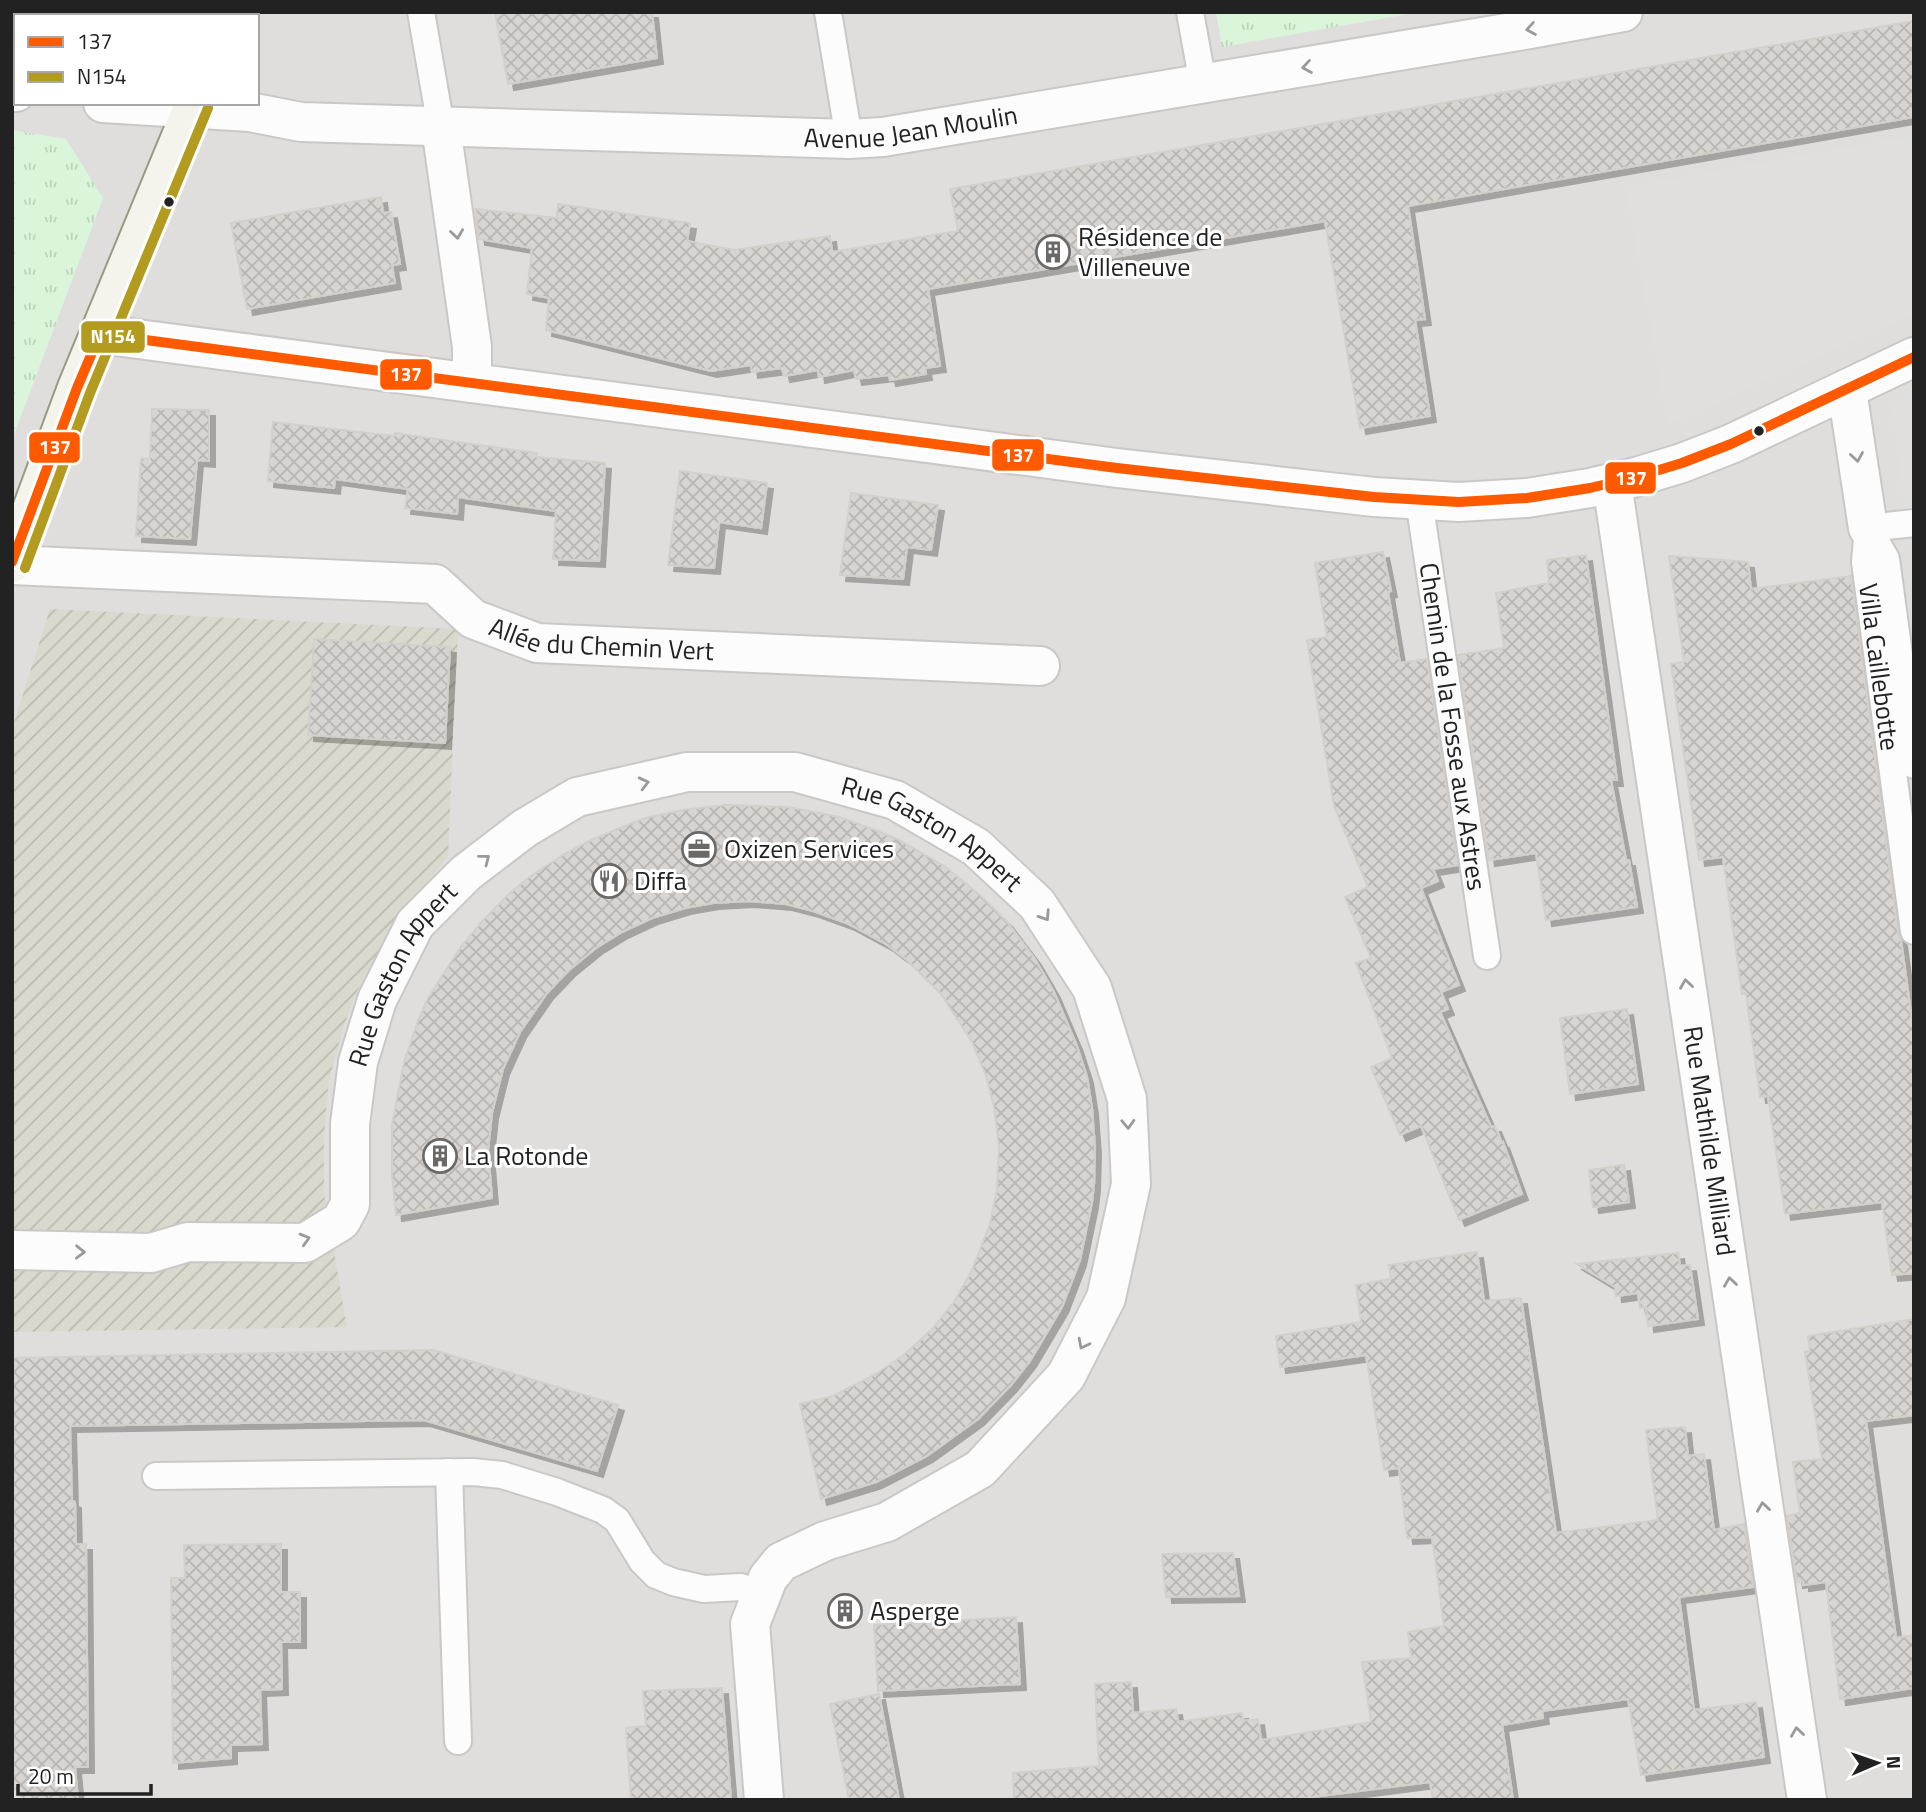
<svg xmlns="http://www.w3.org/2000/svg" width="1926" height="1812" viewBox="0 0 1926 1812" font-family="'Titillium Web',sans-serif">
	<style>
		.residential { fill: #dfdedc; fill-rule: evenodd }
		.construction { fill: url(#construction-furrows) }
		.park { fill: url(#park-tufts) }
		.parking { fill: #e0dfde }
		.building { fill: url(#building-cross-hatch); stroke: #d3d0cc; stroke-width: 2; filter: url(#shadow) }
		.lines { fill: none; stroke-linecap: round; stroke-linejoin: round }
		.lane-casing { stroke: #c9c8c7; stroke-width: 30 }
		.street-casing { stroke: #c9c8c7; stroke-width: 42 }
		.secondary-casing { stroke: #999a82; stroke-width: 42 }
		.lane { stroke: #fdfcfc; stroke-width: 26 }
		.street { stroke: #fdfcfc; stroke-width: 38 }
		.secondary { stroke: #f4f4ed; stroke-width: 38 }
		.bus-1-casing { stroke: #fff; stroke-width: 16 }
		.bus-2-casing { stroke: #fff; stroke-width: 16 }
		.bus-1 { stroke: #ff5a00; stroke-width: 10 }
		.bus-2 { stroke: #b29b1e; stroke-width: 10 }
		.oneway { stroke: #9a9a9a }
		.bus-dot { fill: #222; stroke: #fff; stroke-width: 2.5 }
		.labels { text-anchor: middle; stroke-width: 6; stroke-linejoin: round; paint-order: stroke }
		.street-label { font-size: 26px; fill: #222; stroke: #fff }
		.poi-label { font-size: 26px; fill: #222; stroke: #fff; text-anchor: start }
		.line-badge { stroke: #fff; stroke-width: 2.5 }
		.badge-label { font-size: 19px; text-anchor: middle; font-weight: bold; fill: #fff }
	</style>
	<defs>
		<pattern id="construction-furrows" width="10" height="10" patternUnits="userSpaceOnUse" patternTransform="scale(1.75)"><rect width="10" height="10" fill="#d9d9cd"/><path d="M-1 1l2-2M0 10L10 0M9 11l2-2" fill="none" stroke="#babab0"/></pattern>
		<pattern id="park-tufts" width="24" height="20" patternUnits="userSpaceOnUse" patternTransform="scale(1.75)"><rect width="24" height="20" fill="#daf5da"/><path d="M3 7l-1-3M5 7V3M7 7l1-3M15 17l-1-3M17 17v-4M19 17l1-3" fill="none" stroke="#bbd2bb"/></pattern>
		<pattern id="building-cross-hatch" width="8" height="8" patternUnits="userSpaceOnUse" patternTransform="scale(1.75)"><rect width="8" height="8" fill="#d7d4d2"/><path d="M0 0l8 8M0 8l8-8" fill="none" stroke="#b8b6b4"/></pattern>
		<filter id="shadow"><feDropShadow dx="6" dy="6" stdDeviation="0" flood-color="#0004"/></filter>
	</defs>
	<rect width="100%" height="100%" fill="#f0eeeb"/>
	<path class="residential" d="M12,12H1914V1800H12ZM16,16H257V103H16Z"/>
	<path class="construction" d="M50,609L458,629L448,856L394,925L357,991L344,1025L329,1079L324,1135V1194L347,1327L12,1332V729Z"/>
	<g class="park">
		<path d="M1216,12H1419L1222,47Z"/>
		<path d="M12,130L66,139L103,198L12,440Z"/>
	</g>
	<g class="parking">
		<path d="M1914,136V313L1668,425L1626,187Z"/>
		<path d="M1914,395V536L1908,535L1892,405Z"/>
	</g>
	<g class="building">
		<path d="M495,12H652L657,58L508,84Z"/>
		<path d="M1914,21V117L1408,206L1425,319L1415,320L1430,416L1360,428L1325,221L928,289L940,366L925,368L926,374L890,380L889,375L856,379L854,370L819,377L818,370L784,376L782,368L752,372L751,365L711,371L546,330L549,298L527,294L532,248L479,239L475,209L557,218L558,204L690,223L687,241L734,250L830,236L832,252L958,231L950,189Z"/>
		<path d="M381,197L383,213L391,212L400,264L392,265L395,283L247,309L231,223Z"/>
		<path d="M152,409L209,410V461L197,460L190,539L136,536L141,458L150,459Z"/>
		<path d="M273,422L394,436L395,433L537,453L536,457L605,463L599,561L553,559L556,511L458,497L457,514L405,508L408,489L335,479L334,488L268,481Z"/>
		<path d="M680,471L767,483L761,528L719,522L714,568L668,565Z"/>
		<path d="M851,493L938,505L931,550L907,547L903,579L840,575Z"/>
		<path d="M1383,552L1391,591L1388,592L1400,663L1427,659L1458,865L1433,869L1438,881L1421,888L1459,985L1441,992L1448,1009L1440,1012L1491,1127L1495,1126L1502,1143L1503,1142L1522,1194L1459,1220L1421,1126L1400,1135L1371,1067L1392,1058L1356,963L1371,958L1345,897L1368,887L1334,806L1307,640L1327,637L1315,563Z"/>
		<path d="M1586,555L1617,780H1611L1626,860H1629L1637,907L1546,920L1536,853L1489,860L1458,655L1504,648L1496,593L1549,583L1547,560Z"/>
		<path d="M1669,556L1748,562L1751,589L1851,576L1898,933L1901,940L1914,1035V1273L1892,1275L1882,1202L1785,1214L1768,1096L1760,1097L1746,993L1742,994L1723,857L1699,860L1671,664L1684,662Z"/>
		<path d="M314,639L450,647L445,743L308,735Z"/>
		<path d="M726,805L788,807L839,817L875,830L899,840L944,866L958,877L982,897L1007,922L1035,959L1046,978L1054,992L1077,1046L1087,1077L1092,1108L1095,1148L1094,1185L1092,1202L1080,1260L1062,1307L1030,1361L1011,1385L978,1419L927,1456L876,1482L821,1499L800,1404L833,1396L876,1374L905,1354L933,1328L954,1302L971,1272L990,1224L997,1189L999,1147L994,1107L986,1076L972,1042L941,994L907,960L886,944L849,924L813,911L786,904L748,901L713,903L685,908L652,918L622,932L596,948L569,970L547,993L520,1032L503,1069L492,1113L488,1150L492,1198L396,1215L392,1175V1124L404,1062L418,1021L428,998L460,948L483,920L509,894L528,878L564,854L593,839L645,818L682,810Z"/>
		<path d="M1627,1009L1638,1084L1570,1094L1560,1018Z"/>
		<path d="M1624,1165L1629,1202L1593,1207L1589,1170Z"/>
		<path d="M1477,1252L1484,1301L1521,1298L1556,1533L1658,1520L1646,1430L1685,1427L1688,1456L1704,1454L1714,1530L1744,1524L1753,1587L1679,1597L1694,1710L1756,1702L1764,1757L1641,1775L1628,1699L1542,1711L1543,1718L1502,1725L1513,1800H1433L1430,1782L1289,1800H1014L1013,1773L1099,1766L1095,1684L1131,1682L1133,1713L1176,1709L1178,1722L1242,1713L1243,1721L1258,1719L1261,1740L1371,1722L1362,1662L1411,1658L1408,1632L1444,1626L1432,1537L1407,1538L1399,1468L1384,1470L1366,1355L1280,1367L1276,1336L1361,1322L1356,1285L1391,1279L1389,1265Z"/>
		<path d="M1678,1253L1680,1266L1690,1265L1698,1319L1648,1326L1646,1307L1640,1308L1638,1293L1616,1296L1615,1287L1577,1264Z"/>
		<path d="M1914,1319V1415L1866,1421L1896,1638L1914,1635V1688L1840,1699L1826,1582L1803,1585V1581L1797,1582L1787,1516L1800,1513L1793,1462L1822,1459L1805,1352L1810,1351L1808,1336Z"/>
		<path d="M433,1350L618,1405L597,1471L424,1420L70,1426L72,1501L75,1502L76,1544H86L88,1767H75L78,1800H24L12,1785V1358Z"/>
		<path d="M281,1544V1592H300V1642H281L282,1689L260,1690L262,1744L231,1745V1758L173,1763L171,1578H185L184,1545Z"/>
		<path d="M1233,1553L1239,1596L1166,1597L1162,1554Z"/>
		<path d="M1016,1617L1020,1684L878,1691L874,1625Z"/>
		<path d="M722,1688L731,1800H631L626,1728L646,1726L643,1691Z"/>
		<path d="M879,1694L899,1800H849L830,1704Z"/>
	</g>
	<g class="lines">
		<g class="lane-casing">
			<g id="lane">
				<path d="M421,12L441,127"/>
				<path d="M828,12L849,139"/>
				<path d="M1190,12L1203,84"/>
				<path id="s1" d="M1419,500L1487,956"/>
				<path id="s2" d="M1868,528L1865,562L1914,931"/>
				<path d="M1868,528L1886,559L1914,765"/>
				<path d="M1868,528L1914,523"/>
				<path d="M449,1472L458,1741"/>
				<path d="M156,1476L473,1472L502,1475L557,1492L603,1510L617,1520L642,1561L656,1575L673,1582L704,1589L741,1587L761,1598"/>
			</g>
		</g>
		<g class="street-casing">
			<g id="street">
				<path d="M12,92H16"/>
				<path id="s3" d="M103,103L250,112L301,122L849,139L883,137L1530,29L1623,12"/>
				<path d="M441,127L472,347V383"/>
				<path d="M100,334L1117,468L1374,497L1459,502L1527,498L1590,488L1636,477L1682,463L1731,444L1914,357"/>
				<path d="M1847,390L1868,528"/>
				<path id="s4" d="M1612,483L1807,1800"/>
				<path id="s5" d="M12,565L435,584L473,619L537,643L1040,666"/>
				<path id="s6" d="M12,1250L151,1253L188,1242L305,1243L341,1221L350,1204V1124L358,1062L377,1000L415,924L466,873L525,828L577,797L687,772H795L895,800L976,847L1037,904L1092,988L1127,1099L1131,1184L1106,1298L1066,1376L980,1469L887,1522L825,1541L781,1562L768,1578L750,1624L764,1800"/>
			</g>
		</g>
		<g class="secondary-casing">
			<g id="secondary">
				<path d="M232,16L233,12"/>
				<path d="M12,563L77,388L195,103"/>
			</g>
		</g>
		<use href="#lane" class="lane"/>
		<use href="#street" class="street"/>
		<use href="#secondary" class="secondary"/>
		<g class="bus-1-casing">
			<g id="bus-1">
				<path d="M100,334L1117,468L1374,497L1459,502L1527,498L1590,488L1636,477L1682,463L1731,444L1914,357"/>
				<path d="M12,562L77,388L100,334"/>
			</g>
		</g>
		<g class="bus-2-casing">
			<path id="bus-2" d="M25,568L90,393L208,108"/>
		</g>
		<use href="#bus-1" class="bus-1"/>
		<use href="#bus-2" class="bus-2"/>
	</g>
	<defs><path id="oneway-chevron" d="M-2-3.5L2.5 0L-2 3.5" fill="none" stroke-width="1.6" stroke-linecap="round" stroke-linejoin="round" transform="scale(1.75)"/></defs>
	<g class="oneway">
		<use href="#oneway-chevron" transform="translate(1531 29) rotate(170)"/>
		<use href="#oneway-chevron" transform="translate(1307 67) rotate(171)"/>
		<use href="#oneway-chevron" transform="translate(457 234) rotate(82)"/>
		<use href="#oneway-chevron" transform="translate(1857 457) rotate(81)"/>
		<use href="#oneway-chevron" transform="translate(644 783) rotate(-14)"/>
		<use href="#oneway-chevron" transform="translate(485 859) rotate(-38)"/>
		<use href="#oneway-chevron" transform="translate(1045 916) rotate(57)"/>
		<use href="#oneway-chevron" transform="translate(1686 984) rotate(-98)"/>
		<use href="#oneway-chevron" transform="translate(1128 1124) rotate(88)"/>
		<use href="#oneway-chevron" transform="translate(305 1239) rotate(-16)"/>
		<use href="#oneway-chevron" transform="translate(80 1252) rotate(1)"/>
		<use href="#oneway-chevron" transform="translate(1730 1282) rotate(-98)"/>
		<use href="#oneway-chevron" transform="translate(1083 1344) rotate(117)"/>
		<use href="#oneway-chevron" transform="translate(1763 1507) rotate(-98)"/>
		<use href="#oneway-chevron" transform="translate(1797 1732) rotate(-98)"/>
	</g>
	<defs>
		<g id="building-ring" transform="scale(1.75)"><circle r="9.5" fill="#fff" stroke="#6a6968" stroke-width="1.5"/><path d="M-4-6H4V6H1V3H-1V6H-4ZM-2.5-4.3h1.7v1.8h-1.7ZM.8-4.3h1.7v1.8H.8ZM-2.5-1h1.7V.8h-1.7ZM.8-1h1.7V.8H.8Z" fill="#6a6968"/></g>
		<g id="office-ring" transform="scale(1.75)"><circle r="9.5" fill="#fff" stroke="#6a6968" stroke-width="1.5"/><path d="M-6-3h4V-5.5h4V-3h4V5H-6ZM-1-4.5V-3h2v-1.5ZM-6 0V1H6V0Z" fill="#6a6968"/></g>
		<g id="restaurant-ring" transform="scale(1.75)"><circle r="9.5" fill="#fff" stroke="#6a6968" stroke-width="1.5"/><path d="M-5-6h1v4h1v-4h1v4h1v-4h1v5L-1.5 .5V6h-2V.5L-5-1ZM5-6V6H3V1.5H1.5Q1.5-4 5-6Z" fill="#6a6968"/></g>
	</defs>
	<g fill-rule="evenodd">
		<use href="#building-ring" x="1053" y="252"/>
		<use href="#office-ring" x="699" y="849"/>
		<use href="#restaurant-ring" x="609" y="881"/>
		<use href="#building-ring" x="440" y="1156"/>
		<use href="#building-ring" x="845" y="1611"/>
	</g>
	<g class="bus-dot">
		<circle cx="169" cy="202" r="6"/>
		<circle cx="1759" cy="431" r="6"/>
	</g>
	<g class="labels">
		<g class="street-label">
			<text dy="9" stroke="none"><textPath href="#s3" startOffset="810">Avenue Jean Moulin</textPath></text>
			<text dy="9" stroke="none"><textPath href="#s5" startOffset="607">Allée du Chemin Vert</textPath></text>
			<text dy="9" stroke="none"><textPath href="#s2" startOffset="140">Villa Caillebotte</textPath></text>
			<text dy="9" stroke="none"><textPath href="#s1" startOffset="229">Chemin de la Fosse aux Astres</textPath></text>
			<text dy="9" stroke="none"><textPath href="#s6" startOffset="1228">Rue Gaston Appert</textPath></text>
			<text dy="9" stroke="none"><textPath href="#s6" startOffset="598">Rue Gaston Appert</textPath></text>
			<text dy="9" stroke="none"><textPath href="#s4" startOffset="665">Rue Mathilde Milliard</textPath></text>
		</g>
		<g class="poi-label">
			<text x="1078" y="246">Résidence de<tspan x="1078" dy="30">Villeneuve</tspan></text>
			<text x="724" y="858">Oxizen Services</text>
			<text x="634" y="890">Diffa</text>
			<text x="464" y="1165">La Rotonde</text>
			<text x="870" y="1620">Asperge</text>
		</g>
	</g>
	<g class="line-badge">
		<rect x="80" y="320" width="66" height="34" rx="7" fill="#b29b1e"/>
		<rect x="379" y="358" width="54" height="33" rx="7" fill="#ff5a00"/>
		<rect x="28" y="431" width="53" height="33" rx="7" fill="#ff5a00"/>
		<rect x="991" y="438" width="54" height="34" rx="7" fill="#ff5a00"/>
		<rect x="1604" y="461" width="53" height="34" rx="7" fill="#ff5a00"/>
	</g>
	<g class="badge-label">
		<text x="113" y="343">N154</text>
		<text x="406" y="381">137</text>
		<text x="55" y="454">137</text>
		<text x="1018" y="462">137</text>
		<text x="1631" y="485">137</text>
	</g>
	<rect width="1926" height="1812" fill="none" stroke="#222222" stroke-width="28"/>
	<rect x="14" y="14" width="245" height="91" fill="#ffffff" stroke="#a7a7a7" stroke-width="2"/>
	<rect x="28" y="37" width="35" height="10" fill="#ff5a00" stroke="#a7a7a7" stroke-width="2"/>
	<text x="77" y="49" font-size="21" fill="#222222">137</text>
	<rect x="28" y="72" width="35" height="10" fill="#b29b1e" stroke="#a7a7a7" stroke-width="2"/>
	<text x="77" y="84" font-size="21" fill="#222222">N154</text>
	<g transform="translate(1877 1763) rotate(88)" stroke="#ffffff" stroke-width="5" paint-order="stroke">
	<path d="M0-5L12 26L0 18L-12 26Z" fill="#222222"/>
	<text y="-10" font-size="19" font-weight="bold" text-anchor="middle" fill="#222222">N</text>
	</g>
	<path d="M18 1784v10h133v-10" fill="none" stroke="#222222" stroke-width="3.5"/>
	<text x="28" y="1784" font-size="21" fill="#222222" stroke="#ffffff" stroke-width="5" paint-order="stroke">20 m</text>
</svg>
